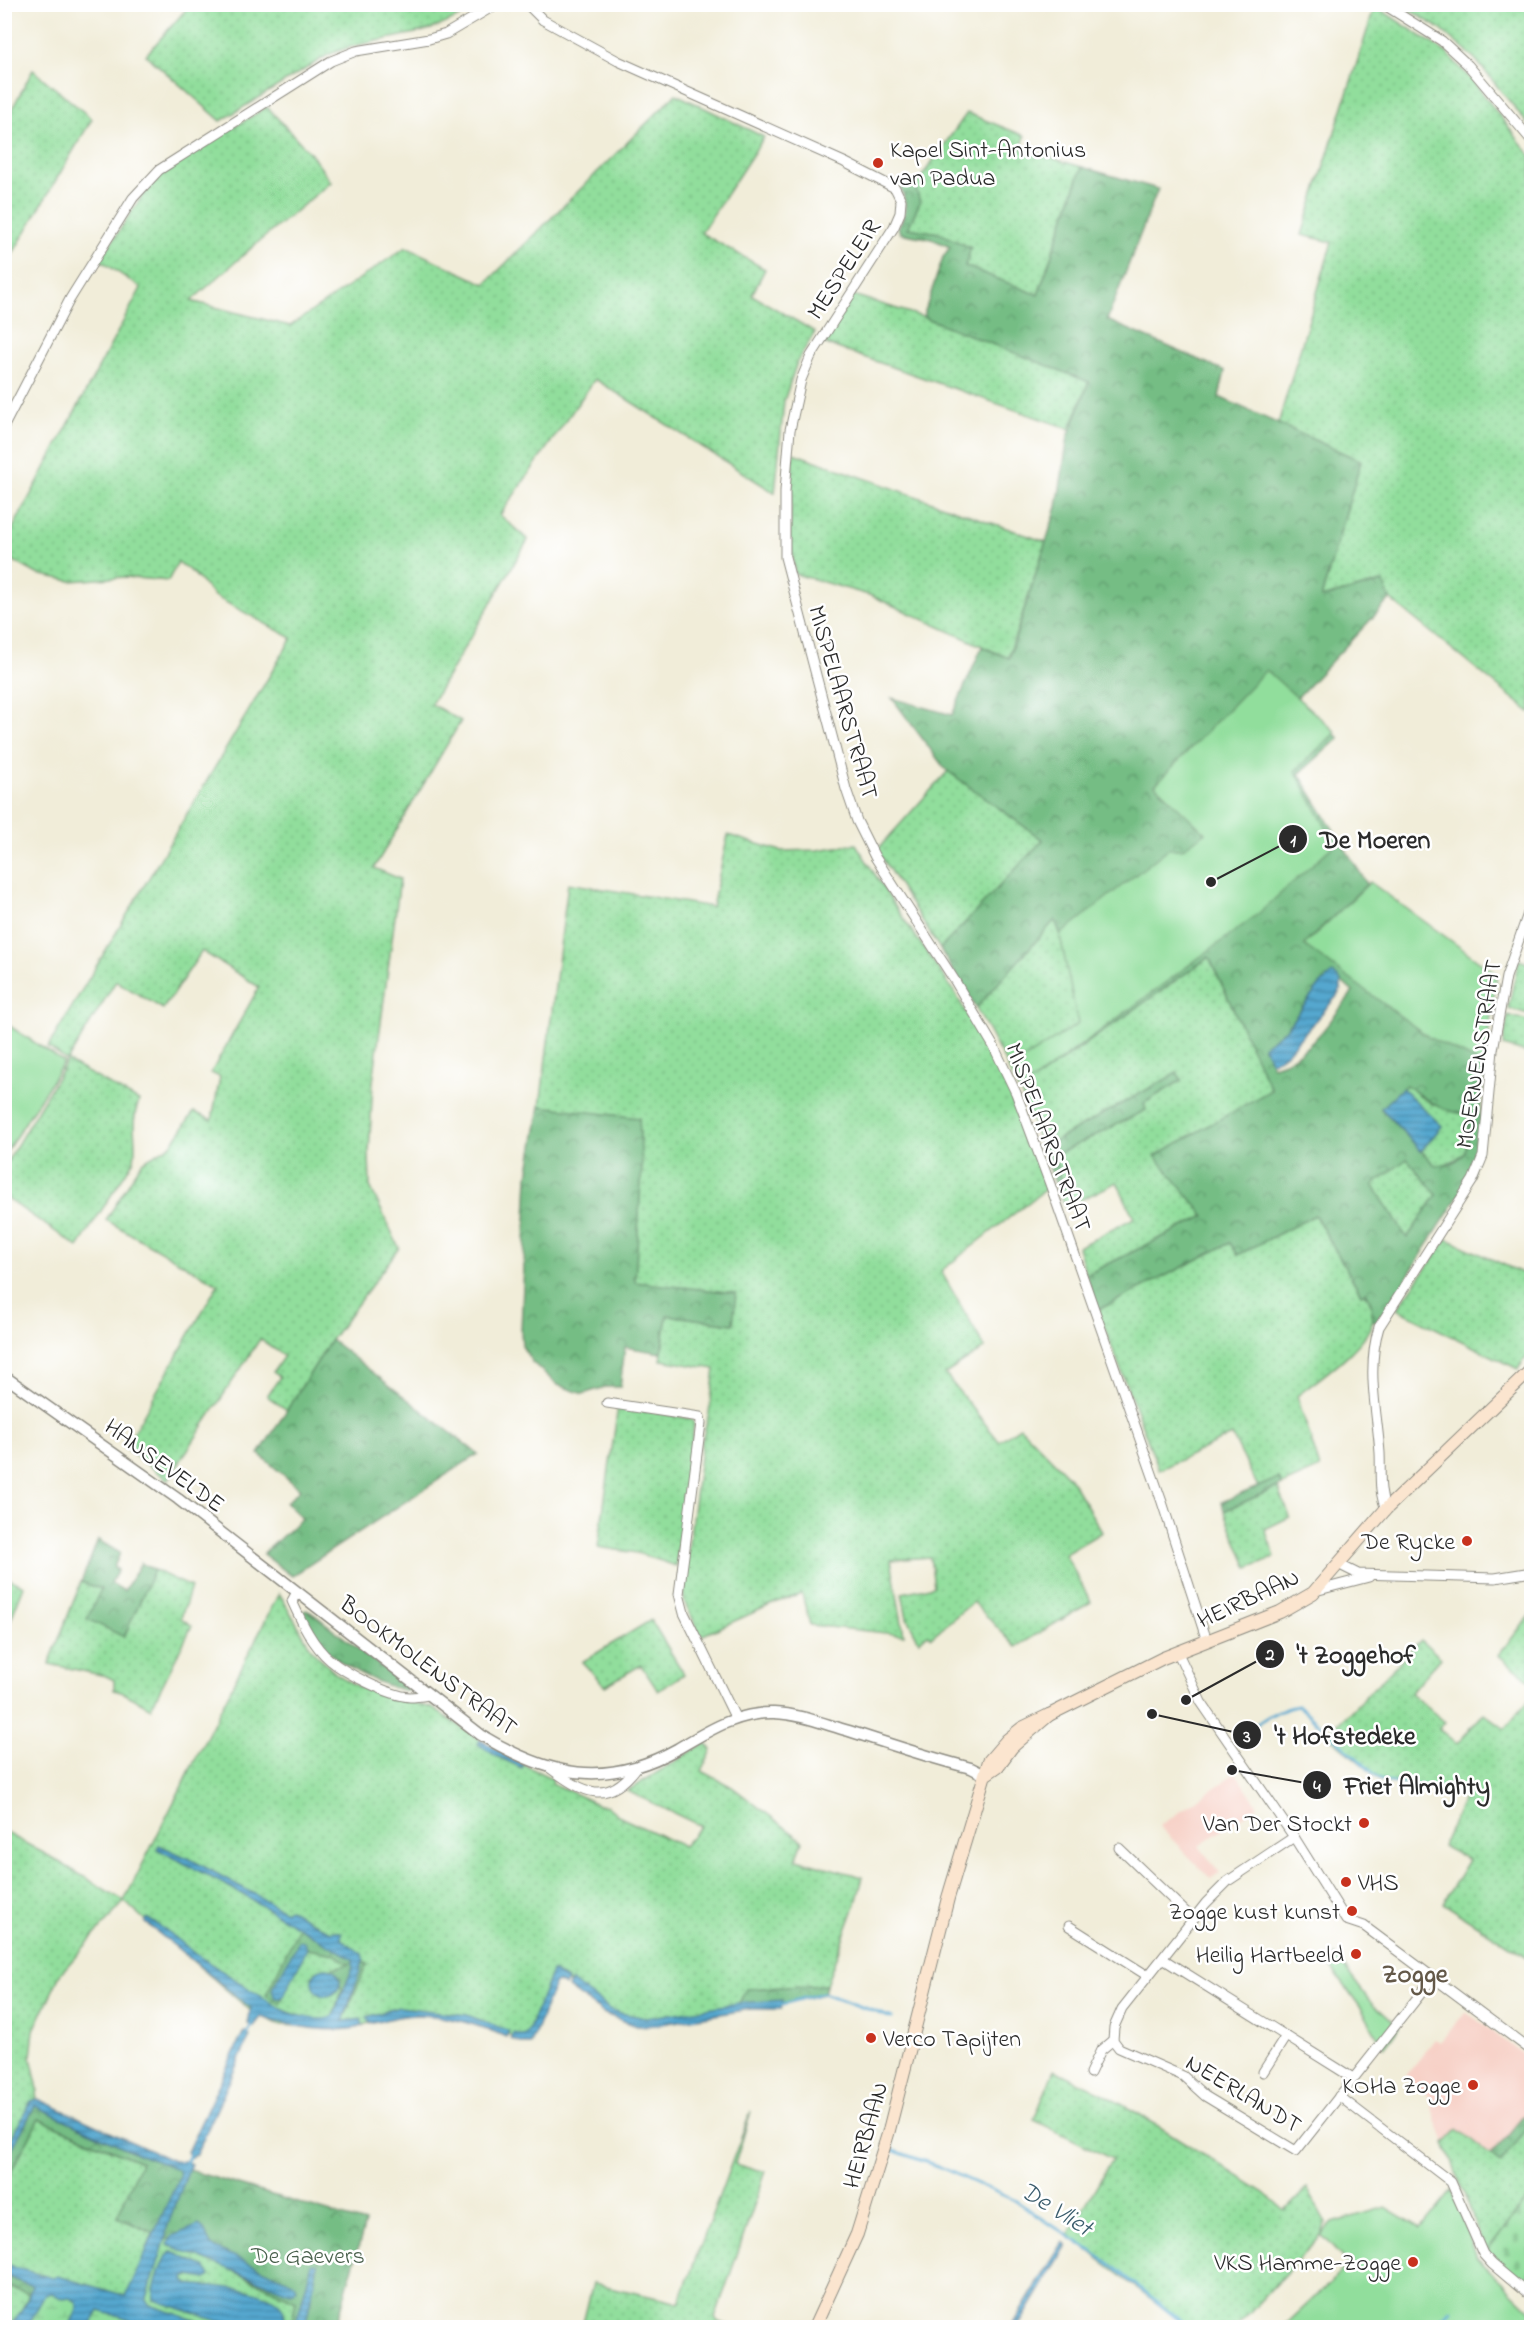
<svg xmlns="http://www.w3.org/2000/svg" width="1536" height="2332" viewBox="0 0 1536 2332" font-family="'Indie Flower',sans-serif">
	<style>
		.built { fill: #f7d1c7 }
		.grass { fill: url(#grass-dots); stroke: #5e8464; stroke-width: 1.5; fill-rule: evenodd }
		.forest { fill: url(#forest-crowns); stroke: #507458; stroke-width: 1.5; fill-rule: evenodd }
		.wetland { fill: url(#wetland-marsh); stroke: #5e8464; stroke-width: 1.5 }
		.cemetery { fill: url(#cemetery-stones); stroke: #5e8464; stroke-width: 1.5 }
		.green { fill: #91de9c; stroke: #5e8464; stroke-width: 1.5 }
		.water { fill: url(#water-rules); stroke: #40697d; stroke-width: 1.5 }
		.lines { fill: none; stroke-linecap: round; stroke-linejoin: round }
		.stream { stroke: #54a7cf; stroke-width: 3 }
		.minor-casing { stroke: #8e8c82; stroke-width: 11 }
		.tertiary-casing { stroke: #8e8c82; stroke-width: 13 }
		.secondary-casing { stroke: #8e8c82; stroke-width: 14 }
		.minor { stroke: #fff; stroke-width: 9 }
		.tertiary { stroke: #fff; stroke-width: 10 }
		.secondary { stroke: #fbe5cf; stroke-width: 12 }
		.poi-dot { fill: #c8321e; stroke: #fff; stroke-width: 2 }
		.labels { text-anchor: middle; stroke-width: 5; stroke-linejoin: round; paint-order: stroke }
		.poi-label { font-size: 24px; fill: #2b2b2b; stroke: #fff; text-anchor: end }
		.street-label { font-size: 24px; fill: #2b2b2b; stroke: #fff }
		.park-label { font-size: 24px; fill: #4a614d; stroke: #fff }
		.water-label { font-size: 26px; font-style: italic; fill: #3b5d6d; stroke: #fff }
		.quarter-label { font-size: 27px; font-weight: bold; fill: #645949; stroke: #fff }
		.leader { fill: none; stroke: #2b2b2b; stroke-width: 2 }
		.callout-dot { fill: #2b2b2b; stroke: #fff; stroke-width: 2 }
		.mark-label { font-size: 18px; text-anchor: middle; font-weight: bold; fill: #fff }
		.callout-label { font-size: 26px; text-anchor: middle; font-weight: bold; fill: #2b2b2b; stroke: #fff; stroke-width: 5; stroke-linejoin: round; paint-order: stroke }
	</style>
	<defs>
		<pattern id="grass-dots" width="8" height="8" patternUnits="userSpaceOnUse" patternTransform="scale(1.5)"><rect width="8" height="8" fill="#91de9c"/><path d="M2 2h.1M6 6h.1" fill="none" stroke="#7dbf87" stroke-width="1.8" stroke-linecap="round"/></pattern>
		<pattern id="forest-crowns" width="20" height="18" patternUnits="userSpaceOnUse" patternTransform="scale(1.5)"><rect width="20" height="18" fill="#74bd84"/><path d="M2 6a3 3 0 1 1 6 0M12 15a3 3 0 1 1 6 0" fill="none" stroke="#5f9a6c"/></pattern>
		<pattern id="wetland-marsh" width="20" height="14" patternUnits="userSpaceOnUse" patternTransform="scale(1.5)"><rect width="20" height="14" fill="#91de9c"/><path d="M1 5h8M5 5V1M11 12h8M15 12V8" fill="none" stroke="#7dbf87"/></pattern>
		<pattern id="cemetery-stones" width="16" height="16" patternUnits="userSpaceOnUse" patternTransform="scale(1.5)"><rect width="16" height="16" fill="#91de9c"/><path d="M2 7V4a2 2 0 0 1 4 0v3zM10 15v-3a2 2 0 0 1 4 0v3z" fill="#7dbf87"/></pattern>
		<pattern id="water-rules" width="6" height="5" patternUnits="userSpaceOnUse" patternTransform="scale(1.5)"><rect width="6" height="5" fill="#54a7cf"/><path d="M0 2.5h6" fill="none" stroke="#4688a8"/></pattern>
	</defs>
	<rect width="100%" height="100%" fill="#fff"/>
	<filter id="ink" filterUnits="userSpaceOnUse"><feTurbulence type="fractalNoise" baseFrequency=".0167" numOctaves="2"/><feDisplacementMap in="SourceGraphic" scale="12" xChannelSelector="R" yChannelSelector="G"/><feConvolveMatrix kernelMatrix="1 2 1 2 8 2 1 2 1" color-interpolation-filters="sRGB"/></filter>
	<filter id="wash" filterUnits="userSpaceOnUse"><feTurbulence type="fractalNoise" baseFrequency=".008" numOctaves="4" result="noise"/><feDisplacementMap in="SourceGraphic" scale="24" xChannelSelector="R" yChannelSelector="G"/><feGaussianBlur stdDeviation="1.35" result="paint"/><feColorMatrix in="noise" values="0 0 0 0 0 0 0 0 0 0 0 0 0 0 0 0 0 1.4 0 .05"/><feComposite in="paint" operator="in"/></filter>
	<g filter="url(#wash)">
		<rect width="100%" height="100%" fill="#f1edd9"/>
		<g class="built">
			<path d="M1236,1773L1258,1806L1199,1846L1220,1873L1211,1879L1159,1826Z"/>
			<path d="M1466,2012L1531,2060V2108L1491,2155L1483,2148L1457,2175L1431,2106L1433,2103L1429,2100L1430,2097L1405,2077L1435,2039L1440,2042Z"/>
		</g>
		<g class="grass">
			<path d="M190,5V4L482,5C465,14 449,23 431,29C397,39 360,41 328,55L221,121L146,55Z"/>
			<path d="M1401,5H1531V128L1475,59L1439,28Z"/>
			<path d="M1375,6L1447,53L1475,84L1531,156V713L1390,599L1382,582L1321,598L1361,461L1278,424L1332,242L1302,235Z"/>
			<path d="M33,70L92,119L5,267V122Z"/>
			<path d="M676,94L764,137L701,233L765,269L752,295L815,332L797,362L784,401L775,493L595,379L500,515L528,540L431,704L461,721L374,868L400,879L373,1082L369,1153L370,1186L399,1248L331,1340L287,1410L267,1396L280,1377L273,1372L284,1356L260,1339L168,1480L125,1447L218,1284L106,1220L142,1162L171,1145L194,1112L212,1120L220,1077L211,1073L259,987L202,951L163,1009L116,981L67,1061L139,1101C129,1127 138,1136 134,1160L78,1247L5,1197V1165L67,1061L48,1047L292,638L214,596L194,574L178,562L168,581L125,577L71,581L37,574L5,556V543L141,288L100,260L142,196L158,177L175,163L267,107L311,154L331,182L256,244L191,301L290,326L406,247L485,284Z"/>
			<path d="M967,113L1025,136L1021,149L1082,167L1038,295L965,266L970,248L939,233L908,228L920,202L915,186Z"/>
			<path d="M853,295L923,317L1089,381L1070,429L823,343Z"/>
			<path d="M793,453L1046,542L1008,658L872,596L795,574L790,536Z"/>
			<path d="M948,771L1044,841L940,949L877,850Z"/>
			<path d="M728,835L781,851L817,850L856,844L894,905L955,993L980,1038L1008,1090L1047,1188L941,1271L985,1348L945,1374L999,1441L1020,1427L1070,1478L1102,1532L1065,1554L1091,1602L1016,1647L973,1602L931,1637L927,1634L919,1641L907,1618L902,1593L934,1586L930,1557L891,1560L904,1635L810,1625L802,1594L777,1602L701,1636L684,1601V1583L702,1441L709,1413L715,1369L661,1360L667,1315L732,1324L634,1282L642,1165L540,1106L568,883L712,907Z"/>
			<path d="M1054,919L1061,935L1080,1024L1009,1069L976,1008Z"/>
			<path d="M1209,957L1272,1090L1156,1156L1205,1216L1086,1275L1078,1247L1134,1218L1117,1182L1066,1207L1059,1193L1064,1191L1054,1156L1145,1110L1144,1103L1182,1080L1177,1073L1042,1148L1020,1090Z"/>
			<path d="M1519,960L1531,964V1015L1508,1008Z"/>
			<path d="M1508,1015L1531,1022V1054L1503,1046Z"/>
			<path d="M1406,1085L1432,1104L1469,1114L1466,1151C1456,1160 1448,1165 1435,1165L1421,1151L1442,1126L1402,1088Z"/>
			<path d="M1407,1158L1437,1195L1407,1238L1372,1184Z"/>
			<path d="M1315,1215L1361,1294L1365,1292C1370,1300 1374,1309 1373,1319C1369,1345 1317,1380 1297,1396L1320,1468L1282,1485L1279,1478L1258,1487L1232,1435L1159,1470L1098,1310L1230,1243L1238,1255Z"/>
			<path d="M1447,1239L1531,1277V1351L1518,1369L1397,1309Z"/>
			<path d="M618,1406L692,1419L694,1424L676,1566L637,1553L598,1547Z"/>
			<path d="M1278,1487L1290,1517L1265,1529L1275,1557L1248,1568L1224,1511Z"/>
			<path d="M154,1570L191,1587L181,1618L192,1626L151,1708L124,1693L114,1690V1680L106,1676L49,1664L81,1582L101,1589L124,1637Z"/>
			<path d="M5,1577L24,1586L5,1634Z"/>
			<path d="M279,1593L312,1650L335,1673L360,1688L432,1708L504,1755L553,1779L552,1783L599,1805L607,1806L622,1818L683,1846L701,1826L627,1791L705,1743L712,1750L702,1771L732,1787L803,1841L796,1859L863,1877L857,1900L826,1985L746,1989L736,2010L659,2020L623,2019L554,1974L528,2041L457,2017L414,2014L385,2019L347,2029L280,2025L251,2011L124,1902L61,1973L34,2030L31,2057L38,2089L35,2106L5,2162V1832L49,1856L124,1901ZM299,1927L367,1964L331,2022L342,1989L338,1982L320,1972L349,1964L334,1954L303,1948Z"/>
			<path d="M1531,1615V1681L1498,1655Z"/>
			<path d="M651,1620L684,1674L658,1691L641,1665L605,1686L582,1662Z"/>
			<path d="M1421,1640L1441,1658L1410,1693L1445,1722L1439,1729L1457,1744L1484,1713L1505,1729L1531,1697V1960L1443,1903L1469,1860L1442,1846L1465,1795L1461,1791L1382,1781L1327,1735Z"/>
			<path d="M1054,2070L1092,2088L1139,2114L1265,2193L1285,2211L1307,2188L1326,2223L1321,2235L1236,2327H1188L1068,2235L1112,2159L1034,2120Z"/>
			<path d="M751,2111L735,2164L758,2171H766L715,2318L717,2321L732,2327H582L593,2283L679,2303Z"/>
			<path d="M39,2119L141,2162L117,2217L153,2233L129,2299L33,2286L5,2276V2183Z"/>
			<path d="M1531,2125V2166L1527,2167L1531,2194L1486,2253L1445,2143L1458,2129L1500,2163Z"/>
			<path d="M166,2238L296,2301L291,2328L201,2327L142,2307Z"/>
			<path d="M4,2286L30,2294L13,2327H5Z"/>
		</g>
		<g class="forest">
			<path d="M1082,167L1158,189L1107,320L1225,371L1219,397L1361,461L1321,598L1383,582L1390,599L1295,700L1339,738L1299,774L1367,884L1310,939L1363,979L1485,1064L1480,1114L1483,1128L1472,1175L1378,1323L1373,1320L1371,1303L1366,1292L1361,1294L1315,1215L1238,1255L1230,1243L1098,1310L1086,1275L1205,1216L1155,1156L1271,1090L1209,957L1020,1090L1009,1069L1080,1024L1061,935L1055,920L976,1008L940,949L1043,840L945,769L892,698L952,715L982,647L1009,658L1057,507L1068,437L1089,382L923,317L943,257L950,247L932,239L900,233L898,227C908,212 907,199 898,183L915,186L920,202L908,228L939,233L971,248L965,266L1038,295ZM1333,974L1353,992C1331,1019 1309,1057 1273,1066L1263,1046L1286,1029L1319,986ZM1406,1085C1427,1100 1442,1113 1469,1114C1469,1140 1470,1166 1435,1165L1381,1109ZM1407,1159L1437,1195L1407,1238L1373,1185Z"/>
			<path d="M1177,1073L1182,1080L1144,1103L1146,1110L1054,1156L1064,1191L1059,1193L1042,1148Z"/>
			<path d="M540,1106L639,1118L642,1165L635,1282L736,1293L733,1324L667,1315L661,1353L625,1347L620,1387H605L583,1394L558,1385L532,1362L522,1346L521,1330L528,1176Z"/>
			<path d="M331,1340L478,1454L292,1576L263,1554L302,1518L286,1503L300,1489L259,1454Z"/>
			<path d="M1279,1478L1282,1485L1224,1511L1222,1502Z"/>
			<path d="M98,1540L120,1553L114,1567L118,1570L111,1583L124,1591L141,1563L154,1570L124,1637L87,1619L101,1589L81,1582Z"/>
			<path d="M306,1610L312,1613L410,1689L407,1691C369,1682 312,1654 303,1612Z"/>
			<path d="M299,1927L367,1964L342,2023H331L342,1989L338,1982L313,1981L312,1976L320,1972L349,1964L334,1954L303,1948L280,2004L266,1995Z"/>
			<path d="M826,1985L824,1994L783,2004L736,2010L746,1989Z"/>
			<path d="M35,2106L145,2157L365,2223L336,2327H291L296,2301L166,2238L117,2217L141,2162L39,2119L5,2183V2162Z"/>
			<path d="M1531,2107V2125L1500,2163L1491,2155Z"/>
			<path d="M4,2276L33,2286L30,2294L5,2286Z"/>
		</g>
		<path class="wetland" d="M45,2282L150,2328H13L33,2286Z"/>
		<path class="cemetery" d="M1531,2194V2281L1529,2285L1486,2253Z"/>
		<g class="green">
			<path d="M1266,670L1336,732L1295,771L1335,844L1258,914L1019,1091L1008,1069L1078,1024L1060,935L1168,849H1182L1205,833L1155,785Z"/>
			<path d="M1370,882L1497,974L1484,1065L1430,1038L1304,945Z"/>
			<path d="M5,1023L64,1062L5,1154L4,1024Z"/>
			<path d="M1335,1955L1369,2000L1399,2027L1384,2048L1361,2008L1328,1963Z"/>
			<path d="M1452,2190L1477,2258L1531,2310V2327L1282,2328L1349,2265L1321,2235L1332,2223L1386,2207L1421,2228Z"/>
		</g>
		<g class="water">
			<path d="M1333,973L1341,981V989L1337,996L1286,1054L1271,1062L1263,1046L1286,1029L1319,986Z"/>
			<path d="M1402,1088L1442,1126L1421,1151L1381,1108Z"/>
			<path d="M480,1740L524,1764L522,1768L496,1756L478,1744Z"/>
			<path d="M159,1845L192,1860L285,1911L289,1909L330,1932L336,1931L342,1933L341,1939L362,1954L364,1959L343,2021L361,2019L363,2026C336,2035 288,2026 261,2017L254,2026L248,2024L251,2008L145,1922L147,1918L166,1930L200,1957L278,2007C290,2014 321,2024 333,2016L353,1967V1959L231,1888L157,1849Z"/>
			<path d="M299,1941L305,1942L307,1948L286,1992L282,1998H276L272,1991L273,1987Z"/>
			<circle cx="326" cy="1982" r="14"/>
			<path d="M552,1971L567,1980L565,1986L558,1982L555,1983L531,2044H523L511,2039L513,2033L524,2036L527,2034Z"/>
			<path d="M571,1981L610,2009L620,2013L646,2018L738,2003L783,2000L781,2009H750L656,2025L637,2026L605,2014L568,1988Z"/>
			<path d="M399,2007L467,2015L509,2031L506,2037C480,2025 445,2015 416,2015C400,2015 384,2020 370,2024L367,2017Z"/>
			<path d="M245,2032L250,2036L196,2155L191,2157L187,2152L243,2033Z"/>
			<path d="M38,2099L173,2161H185L191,2164L166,2230V2238L146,2301L150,2305L215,2327H132L130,2320L99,2311L89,2327H69L77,2310V2302L70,2298L63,2299L52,2293L45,2295L27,2327H11L27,2301L32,2286L5,2276V2265L53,2278L58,2276L126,2296L180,2175L178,2169L145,2157L35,2106L5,2162V2150L31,2101Z"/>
			<path d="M199,2225L204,2229L211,2246L294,2283L297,2288L294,2292L290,2293L168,2245L172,2236Z"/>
			<path d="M1063,2242L1067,2245L1018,2327H1011Z"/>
			<path d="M172,2252L206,2267L210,2276L206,2279L189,2276L185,2277L184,2280L189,2284C211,2288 300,2285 282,2327H236L154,2300C152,2290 162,2256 172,2252Z"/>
			<path d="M312,2263L318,2264L305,2327H295Z"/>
		</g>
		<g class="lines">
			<g class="stream">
				<path d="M1236,1739C1256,1725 1274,1709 1298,1705L1382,1781L1461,1791"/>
				<path d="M779,2005L823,1993L892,2018"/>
				<path d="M247,2035L253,2022"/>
				<path d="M893,2146L892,2150L940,2167L1016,2201L1110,2264L1189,2328"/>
				<path d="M185,2165L191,2152"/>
				<path d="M1432,2328L1451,2310"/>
			</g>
		</g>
	</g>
	<g filter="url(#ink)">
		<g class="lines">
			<g class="minor-casing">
				<g id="minor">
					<path d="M527,4L543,20L618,61L844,162L895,188L901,200L900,213L894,227L811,356L801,380L790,430L785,491V557L846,789L857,821L875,857L955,981L994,1047L1016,1093L1050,1184L1162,1502L1207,1641"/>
					<path d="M1383,4L1442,41L1468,65L1532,141"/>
					<path d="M4,426L70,299L133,198L159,170L331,61L356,51L429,39L446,34L497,4"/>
					<path d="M607,1403L700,1417L701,1423L679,1594L684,1613L736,1719"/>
					<path d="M1386,1509C1378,1490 1381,1473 1380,1453C1377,1411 1366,1369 1379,1327L1473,1180L1483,1156L1493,1050L1506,977L1532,902"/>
					<path d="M1341,1561L1344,1567L1358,1574L1495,1578L1532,1572"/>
					<path d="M1315,1591L1369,1577"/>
					<path d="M297,1592L292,1601C301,1621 313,1646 330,1660C345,1673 390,1696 410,1697C416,1697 422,1696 428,1695"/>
					<path d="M1178,1653L1201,1702L1294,1837L1346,1920L1364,1926L1532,2051"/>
					<path d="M550,1768C584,1793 607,1807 637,1767"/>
					<path d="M1294,1837L1228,1881L1206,1903L1122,2009L1114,2027L1113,2040L1119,2048L1183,2076L1205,2096L1296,2151L1433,1978"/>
					<path d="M1119,1848L1193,1919"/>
					<path d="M1069,1926L1148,1976"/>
					<path d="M1163,1959L1353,2078"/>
					<path d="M1263,2072L1286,2036"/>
					<path d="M1090,2073L1101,2050L1113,2040"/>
					<path d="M1339,2096L1451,2182L1483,2254L1492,2264L1530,2296"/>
				</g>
			</g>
			<g class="tertiary-casing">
				<path id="tertiary" d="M4,1376L178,1499L481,1735C549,1776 605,1789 677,1749C708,1731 737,1712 774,1713C800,1714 824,1724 849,1731C890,1744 930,1758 971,1768L985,1775"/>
			</g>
			<g class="secondary-casing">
				<g id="secondary">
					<path d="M1049,1715L1163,1658L1280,1612L1313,1593L1386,1509L1532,1369"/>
					<path d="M814,2328L857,2234L888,2134L948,1898L989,1761L1007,1740L1022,1728L1049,1715L1012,1747L998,1766L985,1775"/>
				</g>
			</g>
			<use href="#minor" class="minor"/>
			<use href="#tertiary" class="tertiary"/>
			<use href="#secondary" class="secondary"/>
		</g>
	</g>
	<g class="poi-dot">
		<circle cx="878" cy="163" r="6"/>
		<circle cx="1467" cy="1541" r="6"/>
		<circle cx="1364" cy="1823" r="6"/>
		<circle cx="1346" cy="1882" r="6"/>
		<circle cx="1352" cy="1911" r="6"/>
		<circle cx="1356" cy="1954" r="6"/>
		<circle cx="871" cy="2038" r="6"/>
		<circle cx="1473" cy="2085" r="6"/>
		<circle cx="1413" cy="2262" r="6"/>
	</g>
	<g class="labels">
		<g class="poi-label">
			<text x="890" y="157" text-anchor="start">Kapel Sint-Antonius<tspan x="890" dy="28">van Padua</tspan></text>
			<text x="1455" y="1549">De Rycke</text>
			<text x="1352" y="1831">Van Der Stockt</text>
			<text x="1358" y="1890" text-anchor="start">VHS</text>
			<text x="1340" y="1919">Zogge kust kunst</text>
			<text x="1344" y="1962">Heilig Hartbeeld</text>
			<text x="883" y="2046" text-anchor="start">Verco Tapijten</text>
			<text x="1461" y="2093">KOHa Zogge</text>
			<text x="1401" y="2270">VKS Hamme-Zogge</text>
		</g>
		<g class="street-label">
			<text transform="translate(843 269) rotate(-57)" y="8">MESPELEIR</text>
			<text transform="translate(844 702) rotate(74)" y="8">MISPELAARSTRAAT</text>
			<text transform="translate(1478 1054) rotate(-81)" y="8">MOERNENSTRAAT</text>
			<text transform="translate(1049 1137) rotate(69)" y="8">MISPELAARSTRAAT</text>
			<text transform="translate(165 1465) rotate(36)" y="8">HANSEVELDE</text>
			<text transform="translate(1248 1598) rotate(-25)" y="8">HEIRBAAN</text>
			<text transform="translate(429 1665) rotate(37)" y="8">BOOKMOLENSTRAAT</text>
			<text transform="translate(1244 2093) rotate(31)" y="8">NEERLANDT</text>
			<text transform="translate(865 2135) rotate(-74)" y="8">HEIRBAAN</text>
		</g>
		<g class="park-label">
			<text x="308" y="2263">De Gaevers</text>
		</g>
		<g class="water-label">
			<text transform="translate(1057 2208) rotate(32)" y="9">De Vliet</text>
		</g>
		<g class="quarter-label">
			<text x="1415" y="1982">Zogge</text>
		</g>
	</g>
	<path class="leader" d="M1211 882L1293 839M1186 1700L1270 1654M1152 1714L1247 1735M1232 1770L1317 1785"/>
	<g class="callout-dot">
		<circle cx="1211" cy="882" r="6"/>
		<circle cx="1186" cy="1700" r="6"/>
		<circle cx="1152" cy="1714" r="6"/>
		<circle cx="1232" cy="1770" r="6"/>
		<circle cx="1293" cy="839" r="15"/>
		<circle cx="1270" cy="1654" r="15"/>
		<circle cx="1247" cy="1735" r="15"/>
		<circle cx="1317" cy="1785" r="15"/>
	</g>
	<g class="mark-label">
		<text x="1293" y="846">1</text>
		<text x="1270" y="1660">2</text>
		<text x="1247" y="1742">3</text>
		<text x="1317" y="1792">4</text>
	</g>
	<g class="callout-label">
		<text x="1375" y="848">De Moeren</text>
		<text x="1356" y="1663">'t Zoggehof</text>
		<text x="1345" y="1744">'t Hofstedeke</text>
		<text x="1417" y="1794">Friet Almighty</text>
	</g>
	<rect width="1536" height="2332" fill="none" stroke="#fff" stroke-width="24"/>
</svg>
